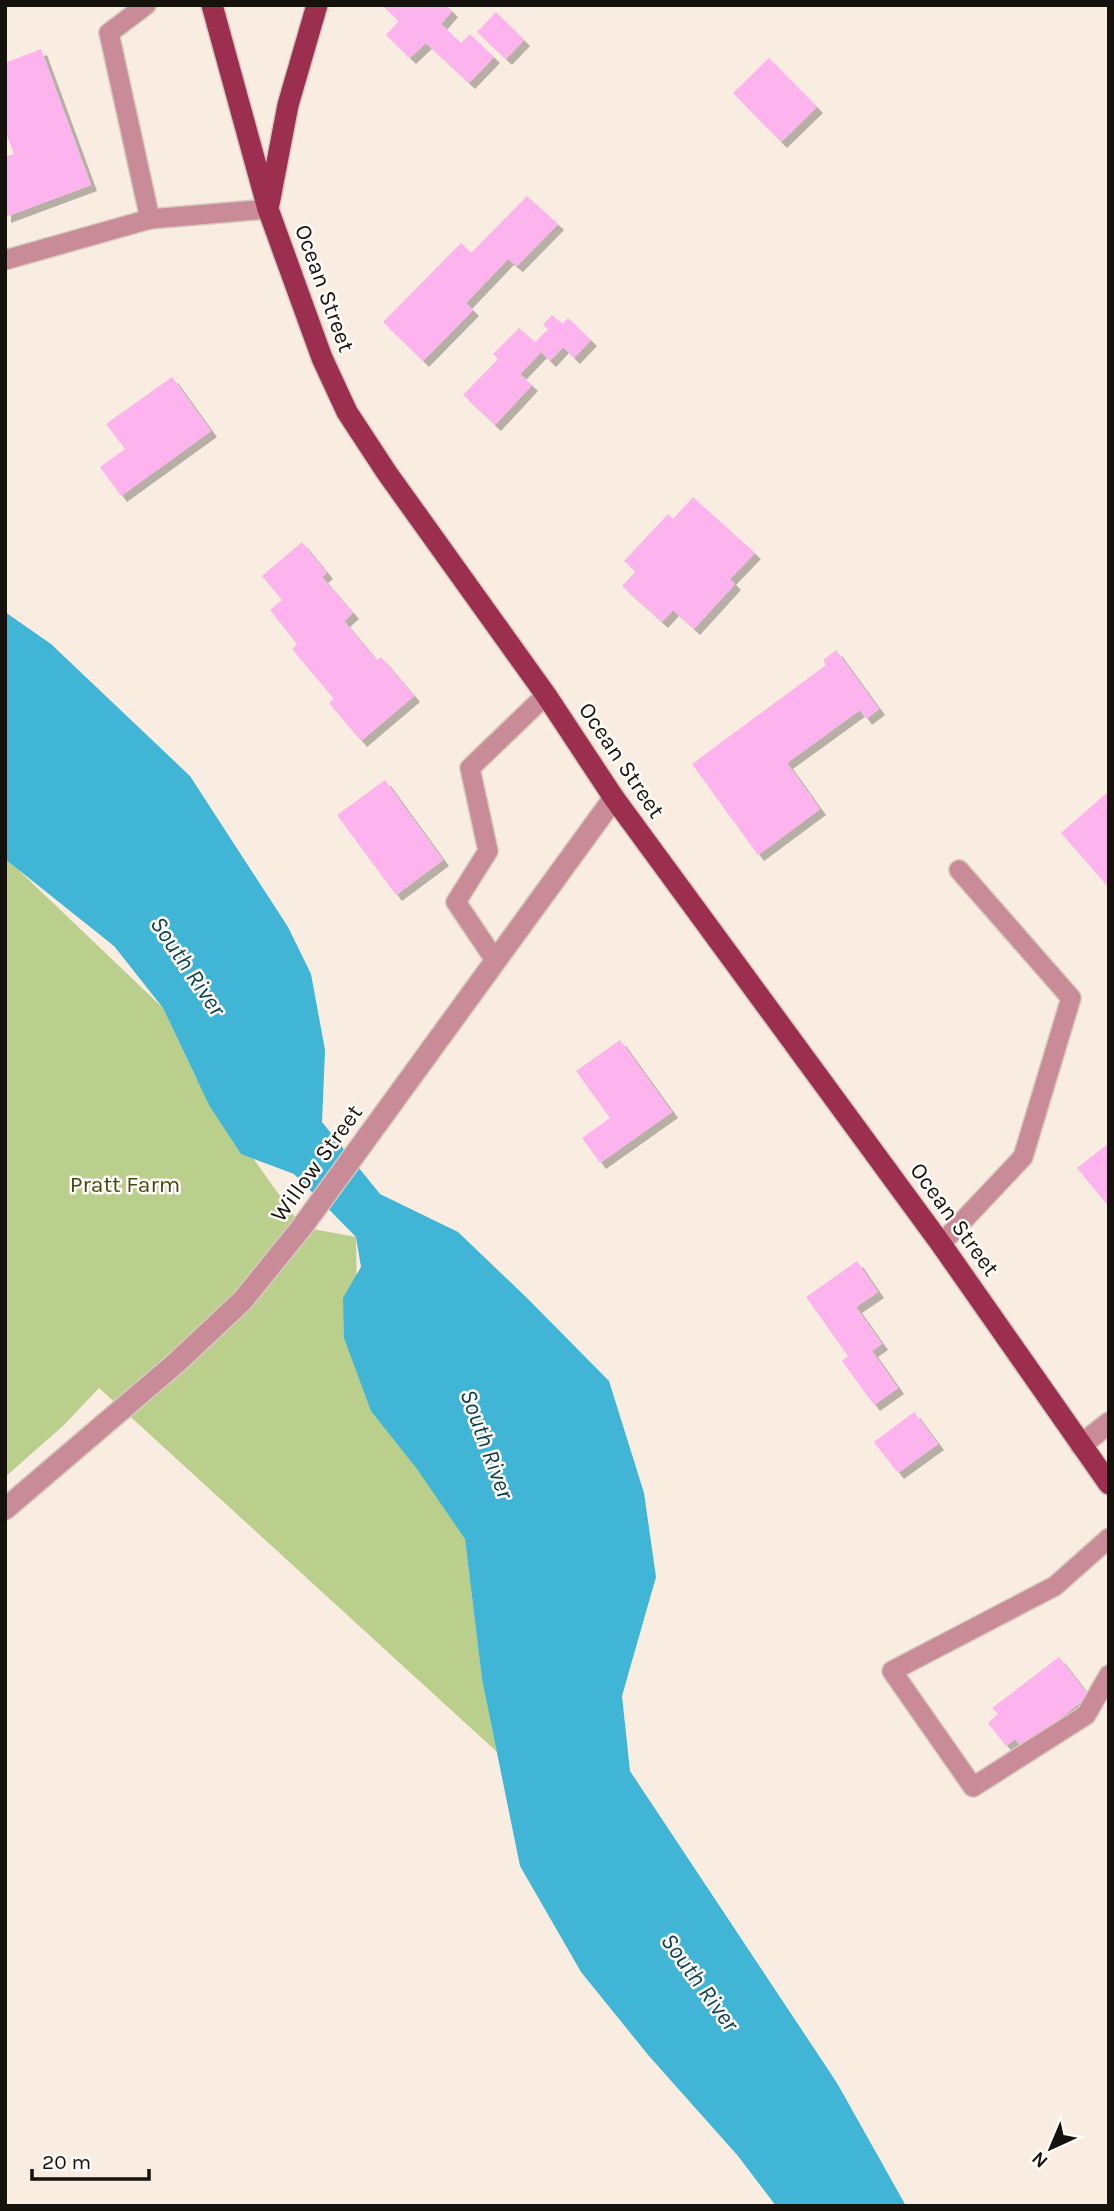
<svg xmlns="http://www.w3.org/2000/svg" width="1114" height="2211" viewBox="0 0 1114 2211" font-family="Karla,sans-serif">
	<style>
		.green { fill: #bbcf8c }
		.water { fill: #41b5d6 }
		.building { fill: #fdb4ee; filter: url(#shadow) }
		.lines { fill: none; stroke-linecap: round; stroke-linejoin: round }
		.lane-casing { stroke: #d5cac0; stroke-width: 22 }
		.street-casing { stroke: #d5cac0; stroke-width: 24 }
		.primary-casing { stroke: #d5cac0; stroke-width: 24 }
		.lane { stroke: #c98b97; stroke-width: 19 }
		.street { stroke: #c98b97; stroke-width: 21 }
		.primary { stroke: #9c2e50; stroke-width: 21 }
		.labels { text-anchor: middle; stroke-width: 5; stroke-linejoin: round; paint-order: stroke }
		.street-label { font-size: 23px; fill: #15110d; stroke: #fffcfa }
		.park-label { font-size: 23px; fill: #3d4c0e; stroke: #fffcfa }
		.water-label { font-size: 24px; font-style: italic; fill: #0c3f4d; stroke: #fffcfa }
	</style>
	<defs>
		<filter id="shadow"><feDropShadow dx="6" dy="6" stdDeviation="0" flood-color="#0004"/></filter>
	</defs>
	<rect width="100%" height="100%" fill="#f9ede2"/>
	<path class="green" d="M5,857L163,1008L196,1078L302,1227L356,1237L358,1375L465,1539L482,1678L497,1752L99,1388L63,1426L5,1477Z"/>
	<path class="water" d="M5,612L51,644L190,776L288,927L311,974L325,1050L322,1122L380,1194L458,1232L528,1299L609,1381L644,1493L656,1577L622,1696L630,1771L837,2083L906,2206H776L738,2156L649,2056L581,1972L520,1866L482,1679L465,1539L417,1469L371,1411L344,1338L343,1298L361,1267L356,1237L294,1174L241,1154L209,1105L163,1008L114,946L5,859Z"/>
	<g class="building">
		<path d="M382,5H446L452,11L441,24L461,43L470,34L494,57L469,83L426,43L410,58L386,35L399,21Z"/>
		<path d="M496,12L524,40L506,59L477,32Z"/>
		<path d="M41,49L91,185L5,217V157L14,154L5,131V63Z"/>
		<path d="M769,58L817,107L781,142L733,93Z"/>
		<path d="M527,196L558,224L517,266L508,259L466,303L473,310L423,361L383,322L461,243L471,253Z"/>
		<path d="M552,315L563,324L568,318L591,340L574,358L563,347L550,361L541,352L520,374L532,385L495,425L463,395L498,359L493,354L519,328L535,342L548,329L543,325Z"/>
		<path d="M172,377L211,431L121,496L100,467L125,449L106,424Z"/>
		<path d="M693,497L755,553L730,579L735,584L694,629L673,610L662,622L622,586L636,571L624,561L668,514L673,519Z"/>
		<path d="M302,542L327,573L322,577L353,613L344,621L377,661L381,657L414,696L361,741L329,703L334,699L292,649L297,644L270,610L282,600L262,576Z"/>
		<path d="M836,650L879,709L866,719L860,710L787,763L820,809L758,855L692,764L826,665L823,660Z"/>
		<path d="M385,780L443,860L396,895L337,815Z"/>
		<path d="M1109,791V888L1061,833Z"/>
		<path d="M620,1040L672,1112L600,1163L582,1138L610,1118L576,1071Z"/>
		<path d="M1109,1143V1207L1077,1168Z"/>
		<path d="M857,1261L878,1292L856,1307L882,1344L872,1351L898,1388L874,1405L842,1361L848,1356L806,1297Z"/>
		<path d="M914,1412L938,1444L898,1473L874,1442Z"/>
		<path d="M1059,1657L1089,1696L1022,1747L1015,1739L1006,1746L988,1723L998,1714L992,1708Z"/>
	</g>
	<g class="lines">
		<g class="lane-casing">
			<g id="lane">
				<path d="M146,5L109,33L150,219"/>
				<path d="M5,260L150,219L268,209"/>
				<path d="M495,960L456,902L488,851L470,768L546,695"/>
				<path d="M941,1244L1023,1157L1071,998L959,870"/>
				<path d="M1109,1538L1055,1586L892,1671L973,1787L1086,1715L1109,1675"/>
			</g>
		</g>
		<g class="street-casing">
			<g id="street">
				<path d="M1081,1445L1109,1423"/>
				<path d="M5,1509L176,1363L243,1300L302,1227L614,798"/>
			</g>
		</g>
		<g class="primary-casing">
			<g id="primary">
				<path d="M212,5L268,209L322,358L347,412L387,473L546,695L614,798L941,1244L1109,1484"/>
				<path d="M269,204L288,105L317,5"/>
			</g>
		</g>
		<use href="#lane" class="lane"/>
		<use href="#street" class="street"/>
		<use href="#primary" class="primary"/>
	</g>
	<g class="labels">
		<g class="street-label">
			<text transform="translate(325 288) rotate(70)" y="8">Ocean Street</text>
			<text transform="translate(622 760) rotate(56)" y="8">Ocean Street</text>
			<text transform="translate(316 1163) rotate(-54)" y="8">Willow Street</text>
			<text transform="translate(955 1219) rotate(54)" y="8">Ocean Street</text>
		</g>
		<g class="park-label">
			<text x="125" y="1192">Pratt Farm</text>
		</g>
		<g class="water-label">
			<text transform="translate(188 966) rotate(56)" y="8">South River</text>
			<text transform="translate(487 1444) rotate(70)" y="8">South River</text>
			<text transform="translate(700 1982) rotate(54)" y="8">South River</text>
		</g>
	</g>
	<rect width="1114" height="2211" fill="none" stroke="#15110d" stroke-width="14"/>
	<g transform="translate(1051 2148) rotate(224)" stroke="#fffcfa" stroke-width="5" paint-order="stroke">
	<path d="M0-5L12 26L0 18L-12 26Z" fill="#15110d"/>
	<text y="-10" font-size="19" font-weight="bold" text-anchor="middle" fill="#15110d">N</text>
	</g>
	<path d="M32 2169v10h117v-10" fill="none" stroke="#15110d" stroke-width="3.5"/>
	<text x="42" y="2169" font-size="21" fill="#15110d" stroke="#fffcfa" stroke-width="5" paint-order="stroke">20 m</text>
</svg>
